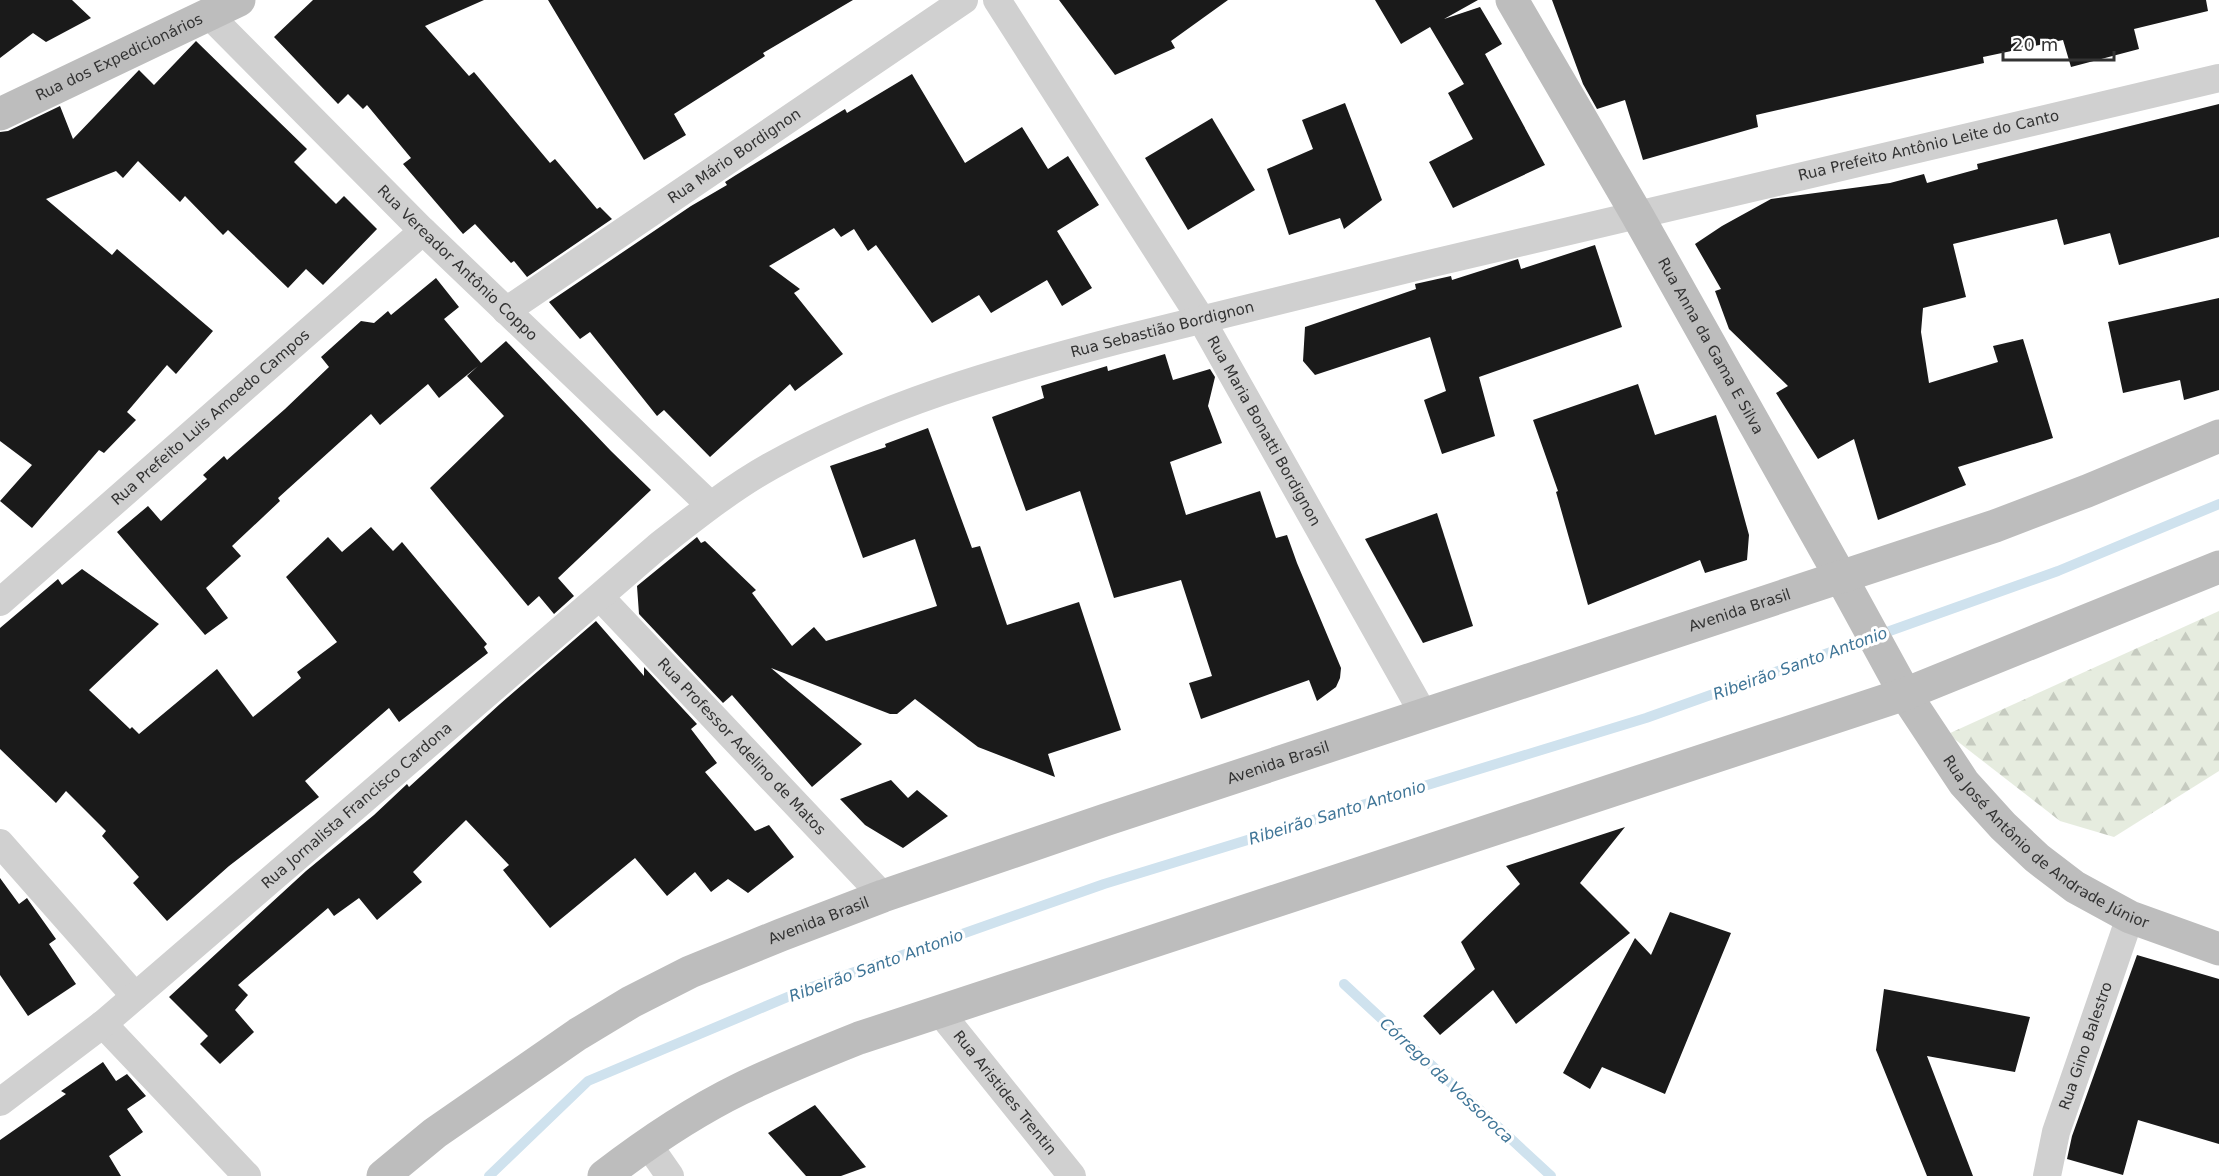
<svg xmlns="http://www.w3.org/2000/svg" width="2219" height="1176" viewBox="0 0 2219 1176" font-family="'DejaVu Sans',sans-serif">
	<style>
		.forest { fill: url(#forest-firs) }
		.lines { fill: none; stroke-linecap: round; stroke-linejoin: round }
		.stream { stroke: #cfe2ee; stroke-width: 10 }
		.building { fill: #1a1a1a }
		.street { stroke: #d0d0d0; stroke-width: 28 }
		.secondary { stroke: #bdbdbd; stroke-width: 33 }
		.labels { text-anchor: middle; stroke-width: 6; stroke-linejoin: round; paint-order: stroke }
		.street-label { font-size: 15px; fill: #333; stroke: #fff }
		.water-label { font-size: 16px; font-style: italic; fill: #3f7597; stroke: #fff }
	</style>
	<defs>
		<pattern id="forest-firs" width="22" height="20" patternUnits="userSpaceOnUse" patternTransform="scale(1.5)"><rect width="22" height="20" fill="#e6ecdf"/><path d="M5 1l3.5 6h-7zM16 11l3.5 6h-7z" fill="#c6cbc0"/></pattern>
	</defs>
	<rect width="100%" height="100%" fill="#fff"/>
	<path class="forest" d="M2219,611V771L2114,837L2060,821L1948,734Z"/>
	<g class="lines">
		<g class="stream">
			<path d="M1344,984L1551,1176"/>
			<path d="M489,1176L588,1081L809,988L1104,884L1646,718L2058,571L2219,504"/>
		</g>
	</g>
	<g class="building">
		<path d="M0,0H72L91,18L46,42L33,33L0,58Z"/>
		<path d="M313,0H484L425,26L469,76L474,72L550,163L555,159L597,209L600,207L612,219L527,277L514,261L511,263L475,224L463,234L403,164L411,158L367,105L363,109L348,94L338,104L274,37Z"/>
		<path d="M548,0H853L763,53L765,56L674,114L686,135L644,160Z"/>
		<path d="M1059,0H1228L1171,41L1175,48L1115,75Z"/>
		<path d="M1375,0H1478L1444,19L1480,7L1502,44L1485,54L1545,165L1453,208L1429,162L1473,139L1448,93L1464,84L1430,27L1401,44Z"/>
		<path d="M1552,0H2206L2208,11L2134,29L2139,49L2071,67L2063,40L1983,57L1984,63L1756,115L1758,127L1643,160L1625,100L1597,109L1583,84Z"/>
		<path d="M196,41L307,149L294,162L336,204L344,196L377,229L323,285L306,269L288,288L228,230L223,235L185,196L180,202L138,161L123,178L116,171L46,199L112,255L117,249L213,331L176,374L167,365L127,412L136,420L104,453L99,450L32,528L0,501L32,465L0,441V132L8,131L60,106L73,139L139,70L154,85Z"/>
		<path d="M912,74L965,163L1022,127L1048,169L1068,156L1099,205L1057,231L1092,288L1062,306L1047,280L991,313L979,295L932,323L876,245L868,251L854,229L841,237L834,228L769,266L800,289L794,293L843,354L795,391L790,384L710,457L664,410L657,416L590,332L580,339L549,302L691,206L727,185L725,182L736,175L845,109L847,113Z"/>
		<path d="M1345,103L1382,200L1344,229L1340,218L1289,235L1267,169L1313,149L1302,120Z"/>
		<path d="M2219,104V237L2119,265L2110,233L2064,245L2057,219L1953,244L1966,297L1923,308L1921,332L1929,383L1998,362L1993,346L2023,339L2053,438L1958,467L1966,485L1878,520L1854,439L1818,459L1776,393L1788,386L1729,329L1715,291L1721,289L1695,244L1722,226L1771,199L1890,183L1924,174L1927,183L1978,169L1977,164Z"/>
		<path d="M1212,118L1255,190L1188,230L1145,158Z"/>
		<path d="M1595,245L1622,327L1479,377L1495,436L1442,454L1424,400L1446,391L1430,337L1315,375L1303,361L1305,327L1416,289L1415,284L1451,276L1452,280L1518,259L1521,269Z"/>
		<path d="M436,278L459,307L444,319L481,363L506,341L611,451L651,490L558,578L574,596L554,614L539,596L528,606L430,488L504,416L467,376L478,366L439,398L428,384L380,425L371,414L278,498L280,501L232,546L241,556L206,588L228,618L205,635L117,532L148,506L161,521L207,479L203,475L224,456L227,460L285,409L329,367L321,357L361,321L374,323L388,311L391,315Z"/>
		<path d="M2219,298V390L2184,400L2180,380L2123,393L2108,322Z"/>
		<path d="M1165,354L1173,380L1210,369L1215,377L1208,406L1222,443L1170,462L1186,515L1260,491L1276,538L1287,535L1297,563L1341,668L1340,678L1336,687L1317,701L1309,680L1201,719L1189,683L1212,676L1181,580L1114,598L1080,491L1026,511L992,417L1044,398L1041,386L1107,366L1108,371Z"/>
		<path d="M1638,384L1655,435L1716,415L1749,535L1747,560L1705,573L1700,560L1588,605L1556,492L1558,491L1533,420Z"/>
		<path d="M928,428L972,548L980,546L1007,625L1079,602L1121,730L1048,754L1055,777L978,747L915,699L897,714H890L771,668L862,744L812,787L732,695L723,703L639,614L637,586L697,537L701,543L705,541L756,590L752,593L792,646L814,627L826,641L937,606L915,539L863,558L830,466L886,447L885,444Z"/>
		<path d="M1437,513L1473,626L1423,643L1365,539Z"/>
		<path d="M371,527L393,551L402,542L487,644L484,647L488,653L399,722L389,708L305,781L319,797L229,866L167,921L133,883L139,877L102,836L106,831L66,791L56,803L0,749V628L58,579L62,585L82,569L159,624L89,690L130,729L132,727L139,734L217,669L253,717L301,678L297,672L337,642L286,577L328,537L342,552Z"/>
		<path d="M596,621L644,676V667L697,724L691,729L717,763L705,772L755,831L769,825L794,857L748,893L728,879L711,892L695,872L667,896L635,858L550,928L503,870L509,865L466,820L413,872L422,882L377,920L359,898L334,916L328,908L238,985L248,995L235,1010L254,1032L220,1064L200,1044L208,1036L169,997L306,871L374,815L407,784L409,787L500,704Z"/>
		<path d="M891,780L908,798L917,790L948,816L903,848L865,825L840,799Z"/>
		<path d="M1625,827L1580,883L1630,933L1516,1024L1493,990L1440,1035L1423,1016L1475,969L1461,942L1520,884L1506,866Z"/>
		<path d="M0,878L19,904L27,898L29,901L56,939L49,944L76,984L28,1016L0,975Z"/>
		<path d="M1670,912L1731,933L1665,1094L1602,1067L1590,1089L1563,1073L1635,938L1651,955Z"/>
		<path d="M2137,955L2219,979V1144L2138,1120L2123,1175L2067,1159L2072,1136Z"/>
		<path d="M1884,989L2030,1017L2015,1072L1927,1056L1973,1176H1927L1876,1050Z"/>
		<path d="M103,1062L116,1081L127,1074L146,1096L127,1109L143,1132L109,1156L121,1176H0V1140L66,1094L61,1091Z"/>
		<path d="M815,1105L866,1167L841,1176H806L768,1133Z"/>
	</g>
	<g class="lines">
		<g class="street">
			<path id="s1" d="M997,0L1201,319L1424,715"/>
			<path id="s2" d="M209,15L423,231L710,505"/>
			<path id="s3" d="M506,311L964,0"/>
			<path id="s4" d="M600,597L883,896"/>
			<path id="s5" d="M0,602L423,231"/>
			<path d="M0,843L135,996"/>
			<path id="s6" d="M939,1011L1072,1176"/>
			<path d="M103,1024L247,1176"/>
			<path id="s7" d="M0,1102L103,1024L657,547C694,518 730,489 771,466C880,405 999,371 1119,340C1218,315 1317,291 1416,267C1683,202 1951,140 2219,78"/>
			<path d="M647,1143L670,1176"/>
			<path id="s8" d="M2047,1176L2056,1132L2130,917"/>
		</g>
		<g class="secondary">
			<path id="s9" d="M1512,0L1636,213L1848,590L1905,694L1964,783L2003,826L2037,858L2075,887L2130,917L2219,949"/>
			<path id="s10" d="M0,114L239,0"/>
			<path id="s11" d="M383,1176L435,1133L578,1034L631,1002L690,972L781,935L883,896L1105,820L1995,526L2087,491L2219,436"/>
			<path d="M604,1176C647,1143 691,1113 740,1089C779,1070 819,1054 859,1038L1905,694L2219,567"/>
		</g>
	</g>
	<g class="labels">
		<g class="street-label">
			<text dy="5" stroke="none"><textPath href="#s10" startOffset="132">Rua dos Expedicionários</textPath></text>
			<text dy="5" stroke="none"><textPath href="#s7" startOffset="2204">Rua Prefeito Antônio Leite do Canto</textPath></text>
			<text dy="5" stroke="none"><textPath href="#s3" startOffset="276">Rua Mário Bordignon</textPath></text>
			<text dy="5" stroke="none"><textPath href="#s2" startOffset="351">Rua Vereador Antônio Coppo</textPath></text>
			<text dy="5" stroke="none"><textPath href="#s7" startOffset="1416">Rua Sebastião Bordignon</textPath></text>
			<text dy="5" stroke="none"><textPath href="#s9" startOffset="399">Rua Anna da Gama E Silva</textPath></text>
			<text dy="5" stroke="none"><textPath href="#s5" startOffset="280">Rua Prefeito Luis Amoedo Campos</textPath></text>
			<text dy="5" stroke="none"><textPath href="#s1" startOffset="507">Rua Maria Bonatti Bordignon</textPath></text>
			<text dy="5" stroke="none"><textPath href="#s11" startOffset="1480">Avenida Brasil</textPath></text>
			<text dy="5" stroke="none"><textPath href="#s4" startOffset="206">Rua Professor Adelino de Matos</textPath></text>
			<text dy="5" stroke="none"><textPath href="#s11" startOffset="994">Avenida Brasil</textPath></text>
			<text dy="5" stroke="none"><textPath href="#s7" startOffset="464">Rua Jornalista Francisco Cardona</textPath></text>
			<text dy="5" stroke="none"><textPath href="#s9" startOffset="1006">Rua José Antônio de Andrade Júnior</textPath></text>
			<text dy="5" stroke="none"><textPath href="#s11" startOffset="508">Avenida Brasil</textPath></text>
			<text dy="5" stroke="none"><textPath href="#s8" startOffset="136">Rua Gino Balestro</textPath></text>
			<text dy="5" stroke="none"><textPath href="#s6" startOffset="105">Rua Aristides Trentin</textPath></text>
		</g>
		<g class="water-label">
			<text transform="translate(1800 663) rotate(-20)" y="6">Ribeirão Santo Antonio</text>
			<text transform="translate(1337 812) rotate(-17)" y="6">Ribeirão Santo Antonio</text>
			<text transform="translate(876 965) rotate(-20)" y="6">Ribeirão Santo Antonio</text>
			<text transform="translate(1447 1080) rotate(43)" y="6">Córrego da Vossoroca</text>
		</g>
	</g>
	<path d="M2003 51v9h111v-9" fill="none" stroke="#333333" stroke-width="3"/>
	<text x="2012" y="51" font-size="18" fill="#333333" stroke="#ffffff" stroke-width="4.5" paint-order="stroke">20 m</text>
</svg>
